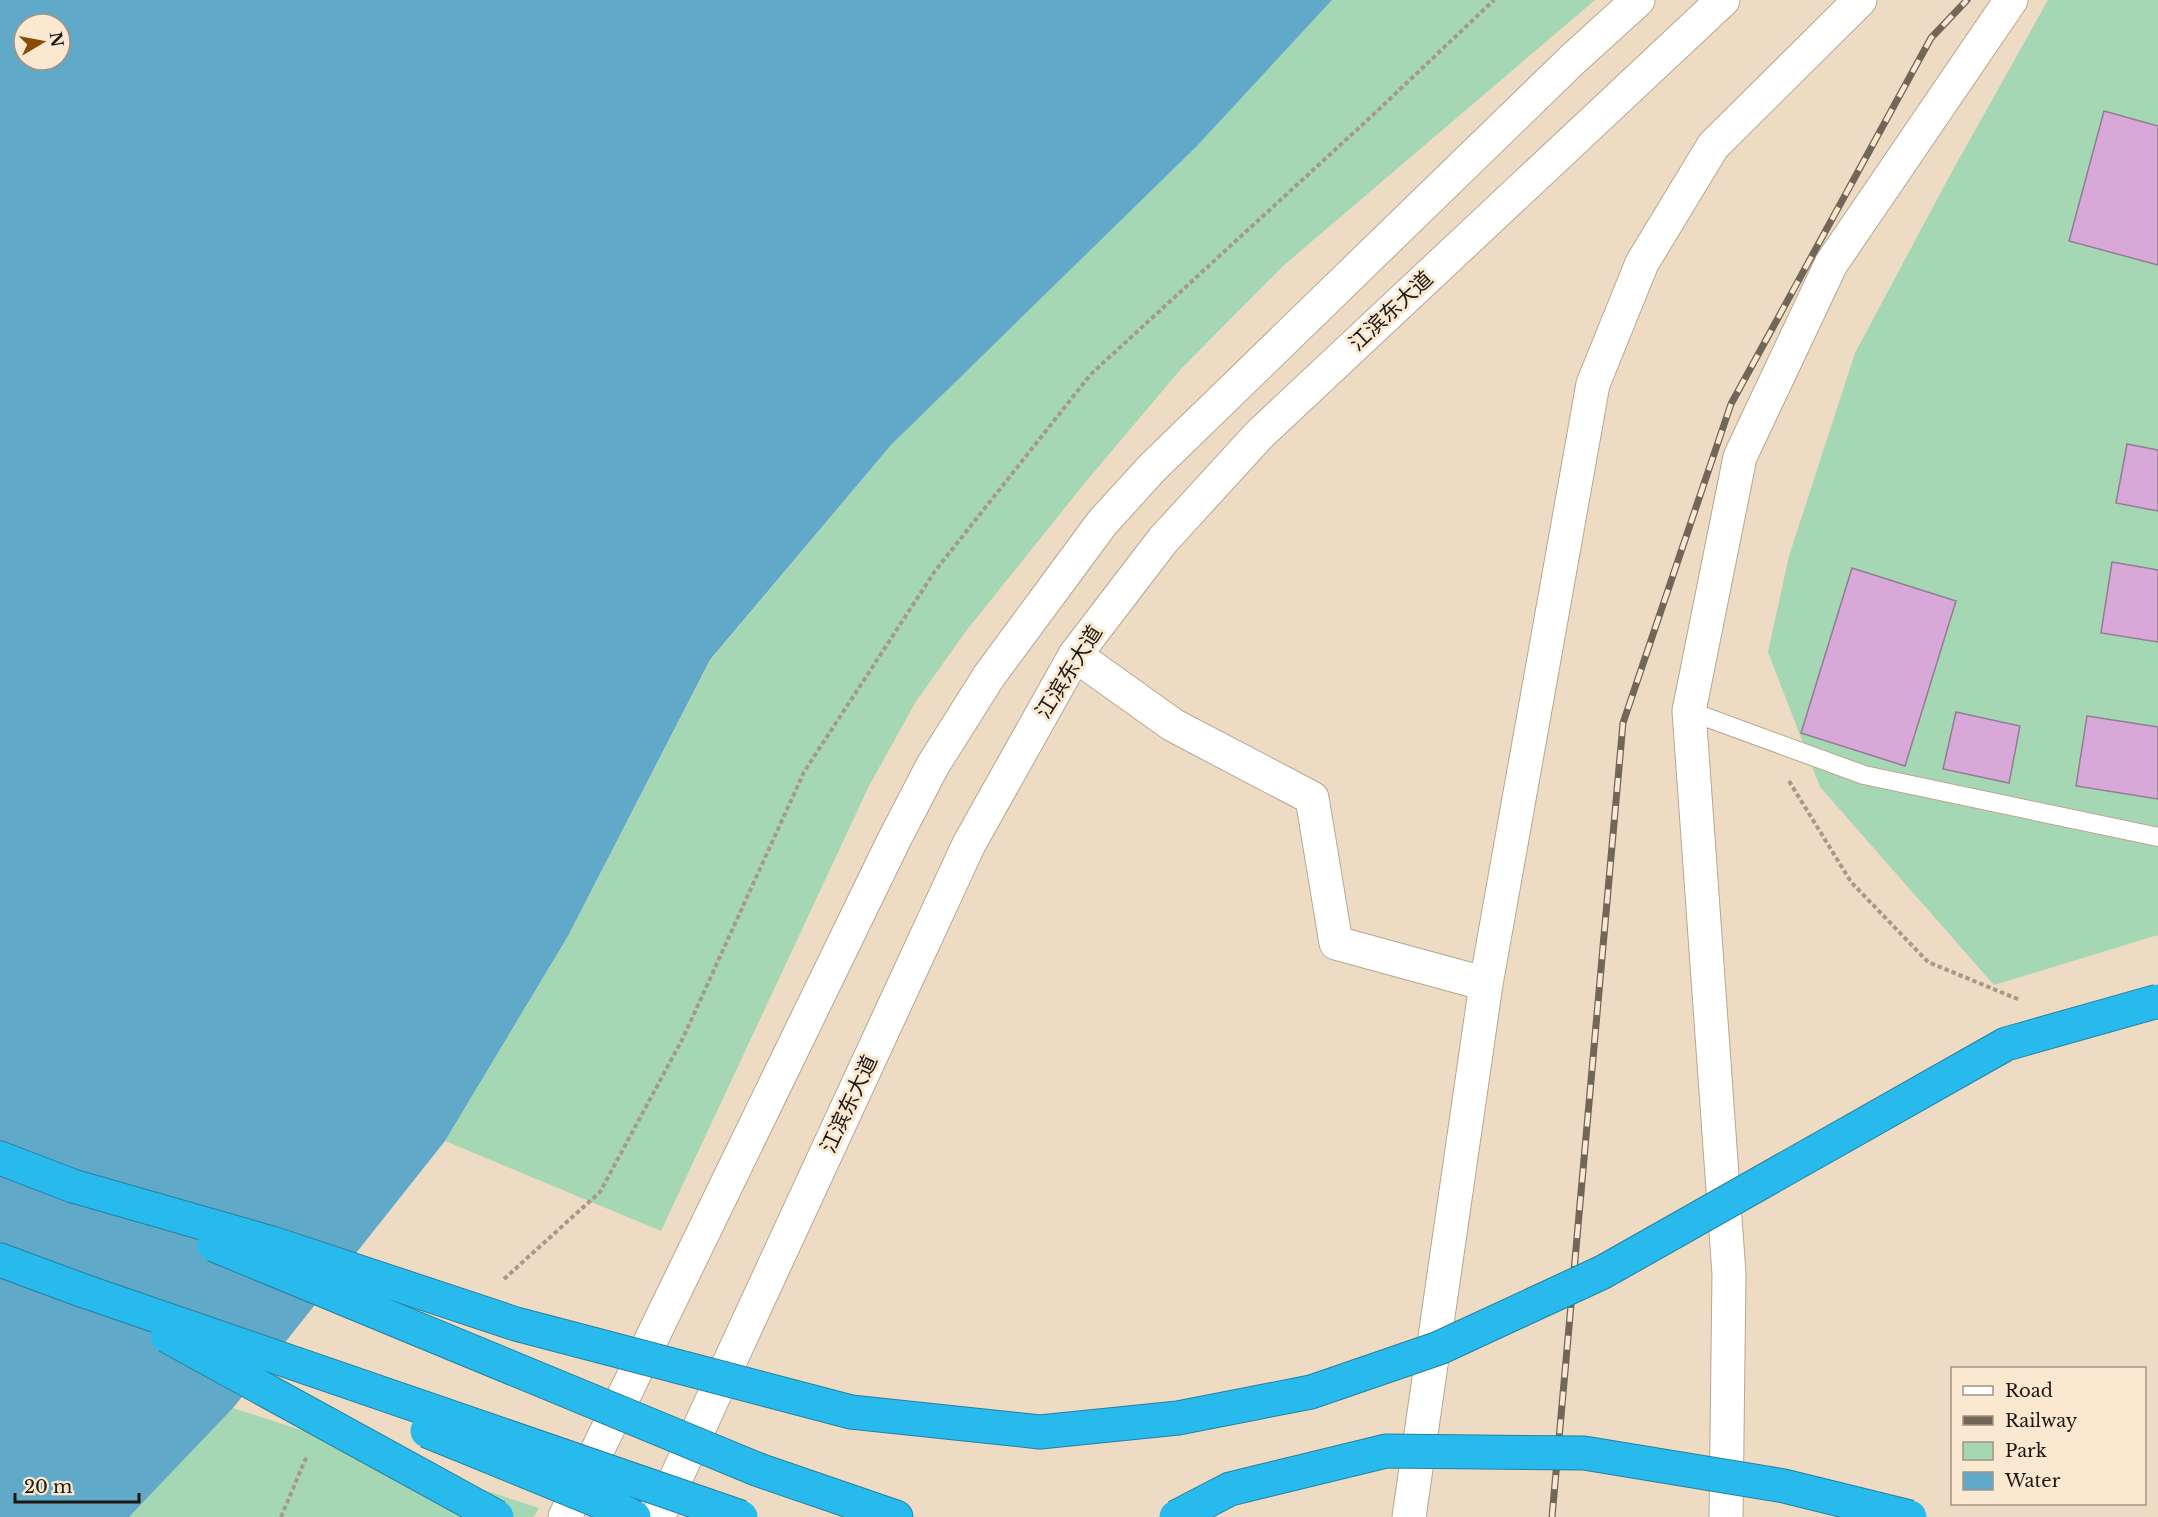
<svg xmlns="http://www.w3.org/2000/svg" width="2158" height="1517" viewBox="0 0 2158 1517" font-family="'Libre Baskerville','Noto Sans SC',serif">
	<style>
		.green { fill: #a6d7b5 }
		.water { fill: #60a9c9; fill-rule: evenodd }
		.building { fill: #d8a8d9; stroke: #917e91; stroke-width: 1.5 }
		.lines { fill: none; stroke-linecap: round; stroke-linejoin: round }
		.lane-casing { stroke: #b7a790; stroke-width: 20 }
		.street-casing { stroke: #b7a790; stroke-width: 35 }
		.secondary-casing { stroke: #b7a790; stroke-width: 35 }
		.highway-casing { stroke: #24819f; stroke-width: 35 }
		.path { stroke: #a79987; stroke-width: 4; stroke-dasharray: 4.5 3; stroke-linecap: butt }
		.lane { stroke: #fff; stroke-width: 18 }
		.street { stroke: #fff; stroke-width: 33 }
		.secondary { stroke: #fff; stroke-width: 33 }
		.highway { stroke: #28baed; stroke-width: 33 }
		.rail-casing { stroke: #716658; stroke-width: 7 }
		.rail { stroke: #fae8d1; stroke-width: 4.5; stroke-dasharray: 14; stroke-linecap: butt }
		.highway-bridge-casing { stroke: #24819f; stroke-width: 35; stroke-linecap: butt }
		.highway-bridge { stroke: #28baed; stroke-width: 33 }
		.labels { text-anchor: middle; stroke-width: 6; stroke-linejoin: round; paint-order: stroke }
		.street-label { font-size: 21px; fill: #1d170f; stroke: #fae8d1 }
	</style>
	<rect width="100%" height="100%" fill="#eddbc4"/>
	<g class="green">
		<path d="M1332,0H1595L1283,266L1180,370L1084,484L966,631L915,703L869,786L661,1231L445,1141L568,936L710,661L891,445L1197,146Z"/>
		<path d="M2048,0H2158V935L1994,985L1820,787L1768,652L1789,556L1855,353L1949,177Z"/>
		<path d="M233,1408L539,1508L534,1517H129Z"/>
	</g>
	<path class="water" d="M0,0H1332L1197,146L891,445L710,660L568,936L445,1141L233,1408L129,1517H0ZM24,24H60V60H24Z"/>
	<g class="building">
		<path d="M2104,111L2158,126V265L2069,241Z"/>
		<path d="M2127,444L2158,450V511L2116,503Z"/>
		<path d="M2112,562L2158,570V642L2101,633Z"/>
		<path d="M1852,568L1956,601L1905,766L1801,733Z"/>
		<path d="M1956,712L2020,726L2009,783L1943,769Z"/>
		<path d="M2087,716L2158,727V799L2076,786Z"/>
	</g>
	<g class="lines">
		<g class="lane-casing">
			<path id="lane" d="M1689,711L1864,775L2158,837"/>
		</g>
		<g class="street-casing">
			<path id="street" d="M1075,655L1173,725L1312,798L1336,943L1486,984"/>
		</g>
		<g class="secondary-casing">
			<g id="secondary">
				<path d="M565,1517L894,840L933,765L989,676L1102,523L1152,468L1572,60L1638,0"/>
				<path d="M658,1517L969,844L1075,655L1163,540L1260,434L1723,0"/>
				<path d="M1409,1517L1486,984L1593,384L1642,263L1713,146L1860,0"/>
				<path d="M1726,1517L1729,1274L1689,711L1740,457L1831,264L2011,0"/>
			</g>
		</g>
		<g class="highway-casing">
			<g id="highway">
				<path d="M0,1158L73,1186"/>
				<path d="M0,1260L84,1291"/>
				<path d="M759,1470L896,1517"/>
			</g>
		</g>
		<g class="path">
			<path d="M1789,781L1851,882L1928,962L2020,1000"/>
			<path d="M504,1279L600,1192L683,1038L804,772L935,571L1091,374L1374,114L1494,0"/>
			<path d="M281,1517L305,1460L308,1457"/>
		</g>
		<use href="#lane" class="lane"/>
		<use href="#street" class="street"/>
		<use href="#secondary" class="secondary"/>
		<use href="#highway" class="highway"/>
		<g class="rail-casing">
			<path id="rail" d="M1552,1517L1623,723L1731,404L1931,38L1967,0"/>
		</g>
		<use href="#rail" class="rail"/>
		<g class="highway-bridge-casing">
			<g id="highway-bridge">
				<path d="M73,1186L272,1243L516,1324L851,1412L1040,1432L1178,1418L1311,1392L1439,1348L1603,1272L2006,1044L2158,1001"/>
				<path d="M214,1245L759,1470"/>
				<path d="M84,1291L741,1517"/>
				<path d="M167,1336L497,1517"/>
				<path d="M427,1431L618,1509L634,1517"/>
				<path d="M1176,1517L1230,1489L1386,1451L1584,1453L1784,1486L1910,1517"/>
			</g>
		</g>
		<use href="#highway-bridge" class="highway-bridge"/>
	</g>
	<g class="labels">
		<g class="street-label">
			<text transform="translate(1391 311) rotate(-43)" y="7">江滨东大道</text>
			<text transform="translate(1069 672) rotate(-58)" y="7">江滨东大道</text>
			<text transform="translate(849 1104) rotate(-65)" y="7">江滨东大道</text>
		</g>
	</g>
	<rect x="1951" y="1367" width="195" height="138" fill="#fae8d1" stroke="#a29483" stroke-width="1.5"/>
	<rect x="1963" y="1386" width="30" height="9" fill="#ffffff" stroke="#a29483" stroke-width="1.5"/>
	<text x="2005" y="1397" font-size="18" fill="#1d170f">Road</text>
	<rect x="1963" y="1416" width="30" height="9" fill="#716658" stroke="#a29483" stroke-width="1.5"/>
	<text x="2005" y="1427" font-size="18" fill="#1d170f">Railway</text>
	<rect x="1963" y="1442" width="30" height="18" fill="#a6d7b5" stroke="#a29483" stroke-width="1.5"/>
	<text x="2005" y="1457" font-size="18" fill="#1d170f">Park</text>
	<rect x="1963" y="1472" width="30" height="18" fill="#60a9c9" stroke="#a29483" stroke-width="1.5"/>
	<text x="2005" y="1487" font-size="18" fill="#1d170f">Water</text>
	<g transform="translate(42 42) rotate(80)"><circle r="28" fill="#fae8d1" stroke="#a29483" stroke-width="1.5"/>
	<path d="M0-4.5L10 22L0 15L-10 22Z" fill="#874e02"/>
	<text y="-9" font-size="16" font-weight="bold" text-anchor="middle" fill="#1d170f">N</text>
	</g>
	<path d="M15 1493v9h124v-9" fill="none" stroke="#1d170f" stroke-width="3"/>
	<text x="24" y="1493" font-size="18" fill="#1d170f" stroke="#fae8d1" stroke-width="4.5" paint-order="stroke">20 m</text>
</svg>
